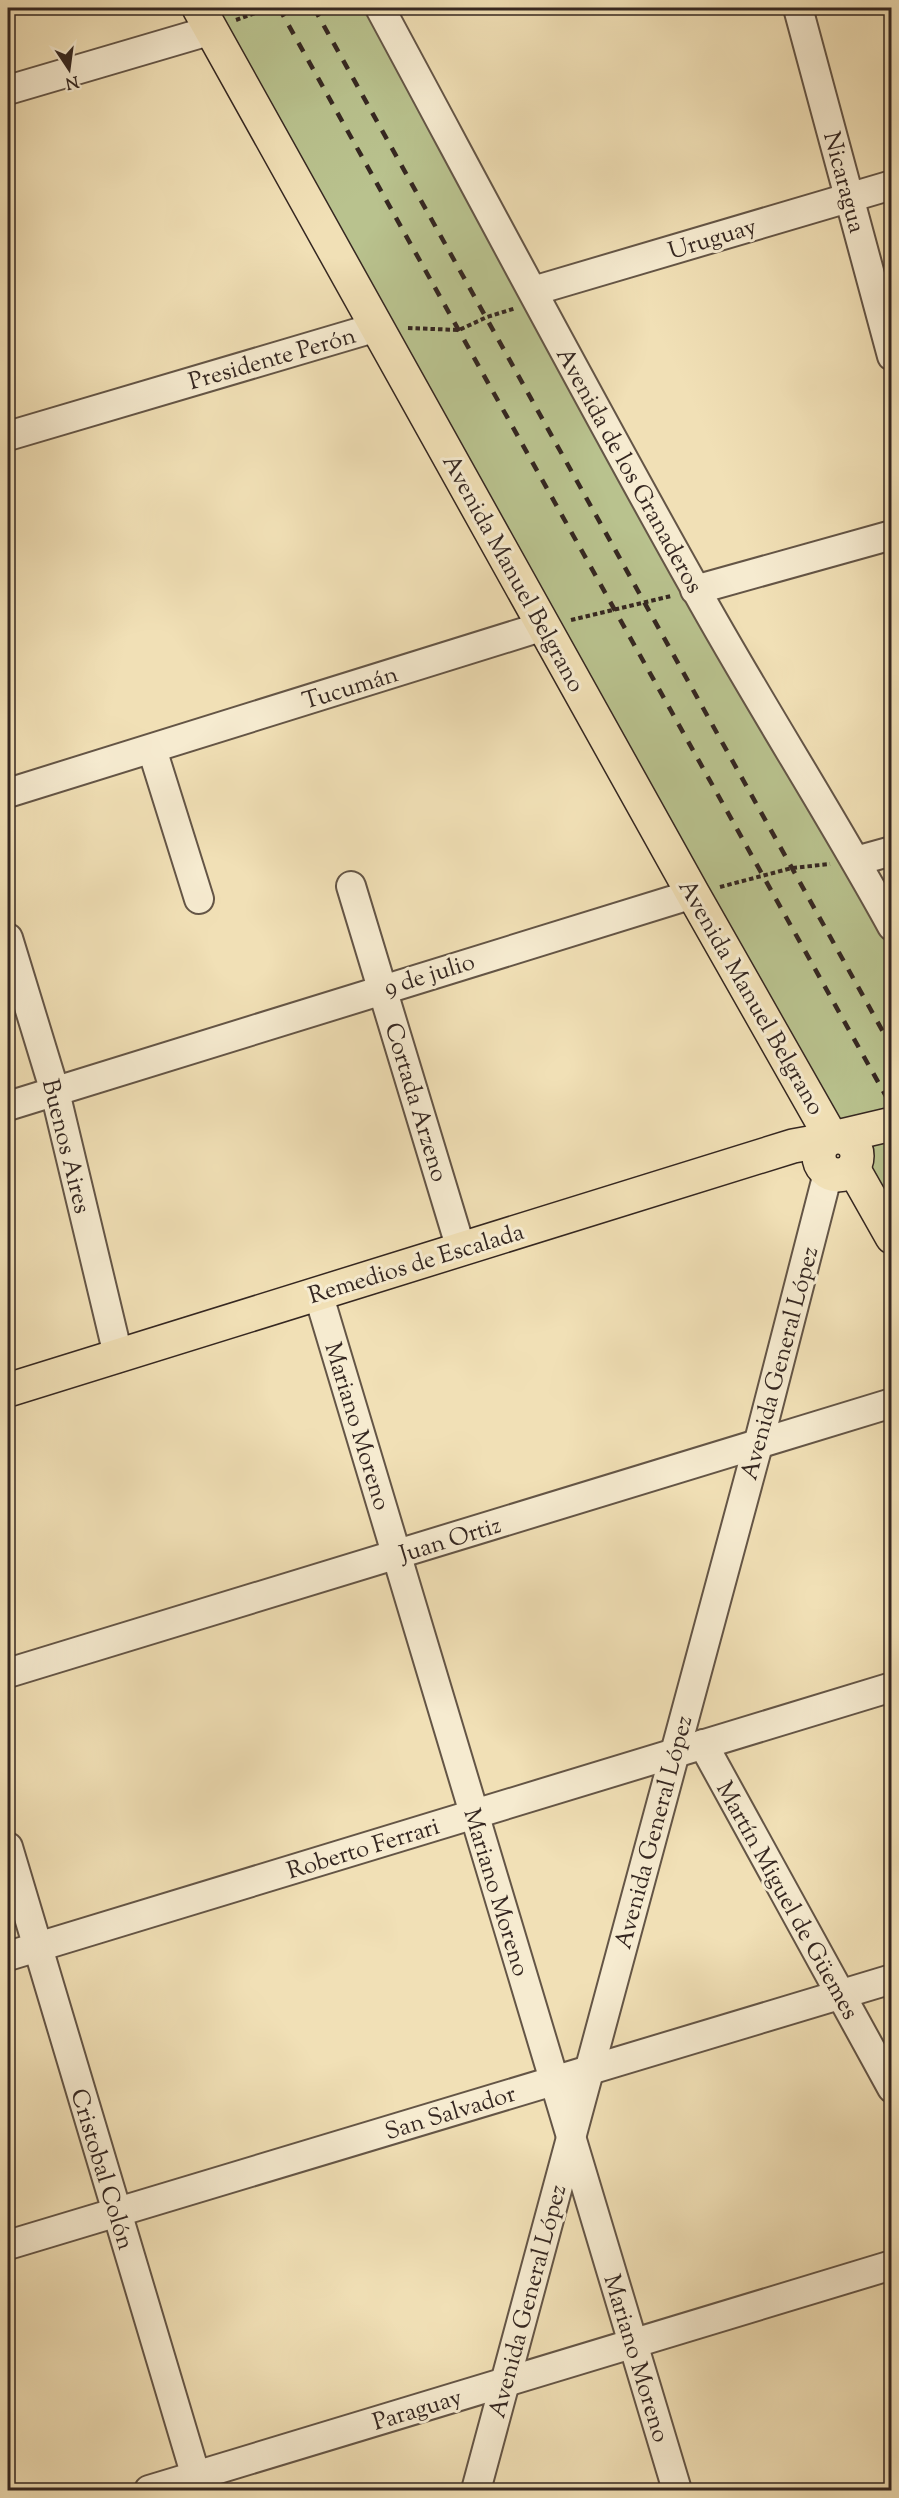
<svg xmlns="http://www.w3.org/2000/svg" width="899" height="2498" viewBox="0 0 899 2498" font-family="'Sorts Mill Goudy',serif">
	<style>
		.green { fill: #b9c28e; stroke: #777458; stroke-width: 1.5 }
		.lines { fill: none; stroke-linecap: round; stroke-linejoin: round }
		.minor-casing { stroke: #645546; stroke-width: 32 }
		.major-casing { stroke: #352721; stroke-width: 36 }
		.path { stroke: #352721; stroke-width: 4; stroke-dasharray: 4.5 3; stroke-linecap: butt }
		.minor { stroke: #f6ebd0; stroke-width: 28 }
		.major { stroke: #f1e0b6; stroke-width: 33 }
		.rail { stroke: #352721; stroke-width: 4.5; stroke-dasharray: 10 10; stroke-linecap: butt }
		.labels { text-anchor: middle; stroke-width: 6; stroke-linejoin: round; paint-order: stroke }
		.street-label { font-size: 24px; fill: #352721; stroke: #f6ebd0 }
	</style>
	<rect width="100%" height="100%" fill="#f1e0b6"/>
	<filter id="stains"><feTurbulence type="fractalNoise" baseFrequency=".00333" numOctaves="4"/><feColorMatrix values="0 0 0 0 .2 0 0 0 0 .09 0 0 0 0 .02 0 0 0 .5 -.17"/></filter>
	<radialGradient id="worn" r=".72"><stop offset=".6" stop-color="#630" stop-opacity="0"/><stop offset="1" stop-color="#630" stop-opacity=".3"/></radialGradient>
	<path class="green" d="M199,8H380L891,926V1237L853,1168L831,1137Z"/>
	<g class="lines">
		<g class="minor-casing">
			<g id="minor">
				<path d="M380,8C484,201 587,396 695,588C758,702 829,811 892,926"/>
				<path d="M798,8L892,356"/>
				<path d="M8,90L212,30"/>
				<path d="M533,291L892,185"/>
				<path d="M8,436L377,327"/>
				<path d="M695,590L892,535"/>
				<path d="M152,749L199,899"/>
				<path d="M8,793L544,626"/>
				<path d="M856,861L892,851"/>
				<path d="M351,886L461,1249"/>
				<path d="M8,938L55,1092L118,1355"/>
				<path d="M8,1106L693,894"/>
				<path d="M318,1293L677,2490"/>
				<path d="M8,1673L892,1403"/>
				<path d="M703,1744L892,2088"/>
				<path d="M8,1847L200,2490"/>
				<path d="M8,1956L892,1687"/>
				<path d="M8,2245L892,1979"/>
				<path d="M149,2490L892,2265"/>
				<path d="M476,2490L758,1445L828,1173"/>
			</g>
		</g>
		<g class="major-casing">
			<g id="major">
				<path d="M199,8L693,894L831,1137"/>
				<path d="M841,1136L892,1124"/>
				<circle cx="838" cy="1156" r="19"/>
				<path d="M853,1168L892,1237"/>
				<path d="M8,1390L793,1146L826,1140"/>
			</g>
		</g>
		<g class="path">
			<path d="M236,20L269,8"/>
			<path d="M408,328L459,330L487,317L516,308"/>
			<path d="M571,620L671,596"/>
			<path d="M720,887L792,868L830,864"/>
		</g>
		<use href="#minor" class="minor"/>
		<use href="#major" class="major"/>
		<g class="rail">
			<path d="M279,8L892,1107"/>
			<path d="M314,8L892,1048"/>
		</g>
	</g>
	<g class="labels">
		<g class="street-label">
			<text transform="translate(845 182) rotate(75)" y="8">Nicaragua</text>
			<text transform="translate(712 238) rotate(-17)" y="8">Uruguay</text>
			<text transform="translate(272 358) rotate(-16)" y="8">Presidente Perón</text>
			<text transform="translate(630 470) rotate(61)" y="8">Avenida de los Granaderos</text>
			<text transform="translate(514 573) rotate(61)" y="8">Avenida Manuel Belgrano</text>
			<text transform="translate(350 687) rotate(-17)" y="8">Tucumán</text>
			<text transform="translate(429 974) rotate(-17)" y="8">9 de julio</text>
			<text transform="translate(752 997) rotate(60)" y="8">Avenida Manuel Belgrano</text>
			<text transform="translate(417 1102) rotate(73)" y="8">Cortada Arzeno</text>
			<text transform="translate(67 1146) rotate(76)" y="8">Buenos Aires</text>
			<text transform="translate(416 1263) rotate(-17)" y="8">Remedios de Escalada</text>
			<text transform="translate(779 1363) rotate(-75)" y="8">Avenida General López</text>
			<text transform="translate(358 1426) rotate(73)" y="8">Mariano Moreno</text>
			<text transform="translate(450 1539) rotate(-17)" y="8">Juan Ortiz</text>
			<text transform="translate(653 1832) rotate(-75)" y="8">Avenida General López</text>
			<text transform="translate(363 1848) rotate(-17)" y="8">Roberto Ferrari</text>
			<text transform="translate(497 1892) rotate(73)" y="8">Mariano Moreno</text>
			<text transform="translate(788 1900) rotate(61)" y="8">Martín Miguel de Güemes</text>
			<text transform="translate(450 2112) rotate(-17)" y="8">San Salvador</text>
			<text transform="translate(103 2169) rotate(73)" y="8">Cristobal Colón</text>
			<text transform="translate(527 2301) rotate(-75)" y="8">Avenida General López</text>
			<text transform="translate(637 2358) rotate(73)" y="8">Mariano Moreno</text>
			<text transform="translate(417 2409) rotate(-17)" y="8">Paraguay</text>
		</g>
	</g>
	<rect width="899" height="2498" fill="none" stroke="#f1e0b6" stroke-width="30"/>
	<rect x="9" y="9" width="881" height="2480" fill="none" stroke="#352721" stroke-width="3"/>
	<rect x="15" y="15" width="869" height="2468" fill="none" stroke="#352721" stroke-width="1.5"/>
	<g transform="translate(69 69) rotate(167)" stroke="#f6ebd0" stroke-width="4.5" paint-order="stroke">
	<path d="M0-4.5L10 22L0 15L-10 22Z" fill="#352721"/>
	<text y="-9" font-size="16" font-weight="bold" text-anchor="middle" fill="#352721">N</text>
	</g>
	<rect width="100%" height="100%" filter="url(#stains)"/>
	<rect width="100%" height="100%" fill="url(#worn)"/>
</svg>
